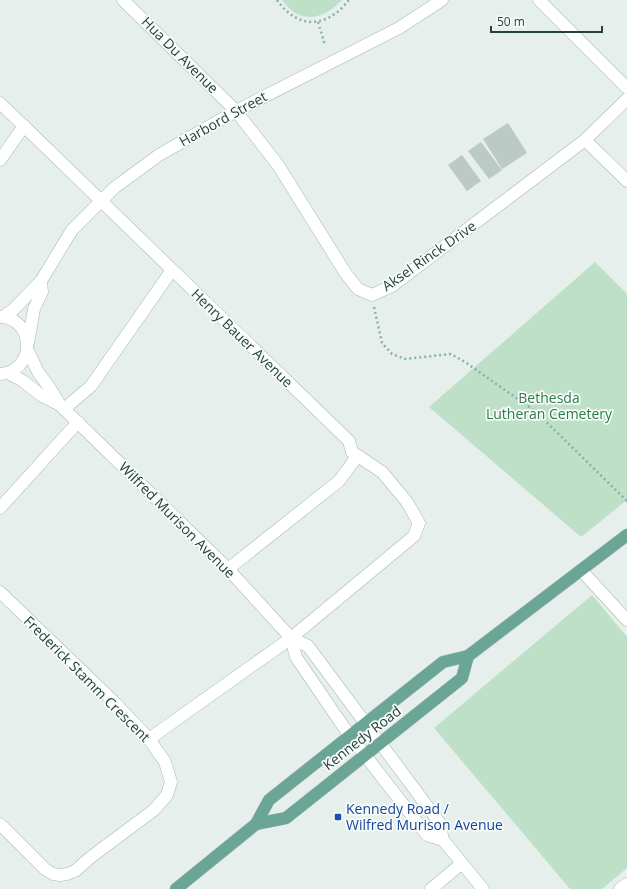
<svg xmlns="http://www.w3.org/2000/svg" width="627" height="889" viewBox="0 0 627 889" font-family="'Open Sans',sans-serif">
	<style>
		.green { fill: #bfe0c8 }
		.building { fill: #bbcac4 }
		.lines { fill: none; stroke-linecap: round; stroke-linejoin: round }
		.minor-casing { stroke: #a8b8b2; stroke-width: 13 }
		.major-casing { stroke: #c2cac8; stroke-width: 13 }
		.path { stroke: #86b3a5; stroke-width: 2.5; stroke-dasharray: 2 3; stroke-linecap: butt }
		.minor { stroke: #fff; stroke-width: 12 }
		.major { stroke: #6aa596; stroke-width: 12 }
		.transit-dot { fill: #1a4fb4; stroke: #f7fbf9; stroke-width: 1.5 }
		.labels { text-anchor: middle; stroke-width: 3.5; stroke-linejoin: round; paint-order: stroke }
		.street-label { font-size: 14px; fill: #24423a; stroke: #f7fbf9 }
		.park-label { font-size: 14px; fill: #2d7a4b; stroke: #f7fbf9 }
		.transit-label { font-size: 14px; fill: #164399; stroke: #f7fbf9; text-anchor: start }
	</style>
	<rect width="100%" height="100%" fill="#e6efeb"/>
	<g class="green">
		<path d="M282,0H342C323,20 300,25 282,0Z"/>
		<path d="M595,262L627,294V500L581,537L429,407Z"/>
		<path d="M592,595L627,637V868L602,889H570L434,728Z"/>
	</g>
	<g class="building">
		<path d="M508,123L527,153L502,169L483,139Z"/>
		<path d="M481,142L502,170L489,179L468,151Z"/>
		<path d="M462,155L481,181L467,191L448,165Z"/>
	</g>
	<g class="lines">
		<g class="minor-casing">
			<g id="minor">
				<path d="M123,0L236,111L278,165L346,274L358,289L372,295L392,286L585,140L627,99"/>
				<path d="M539,0L627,88"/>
				<path d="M0,103L349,441L352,452L356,458L339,481L228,569"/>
				<path d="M585,140L627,181"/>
				<path d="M0,160L24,126"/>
				<path d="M0,317C36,318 36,372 0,374"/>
				<path d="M3,317L13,310L41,281L72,230L114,188L159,155L236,111L399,28L442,0"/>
				<path d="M28,343L34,309L42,292L41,281"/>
				<path d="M27,349L38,372L49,387L60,405L228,569L291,638L308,646L439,822L443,840L483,889"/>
				<path d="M8,373L23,381L42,396L60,405"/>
				<path d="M64,409L91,386L172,270"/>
				<path d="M0,508L78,422"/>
				<path d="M581,570L627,620"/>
				<path d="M0,592L113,701L149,739L165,762L171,782L167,795L154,810L91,857L75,871L67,874L60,875L53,874L45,869L0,824"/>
				<path d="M291,638L296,657L332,710L350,736L427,835L443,840"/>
				<path d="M149,739L291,638L414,536L419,523L407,502L382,472L352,452"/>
				<path d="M431,889L461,864"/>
				<path d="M620,889L627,884"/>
			</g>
		</g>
		<g class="major-casing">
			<g id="major">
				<path d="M256,824L286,818L462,678L468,656"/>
				<path d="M176,889L256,824L269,800L443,662L468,656L627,535"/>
			</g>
		</g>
		<g class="path">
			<path d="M277,0C292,21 313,30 336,13C341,10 345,4 349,0"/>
			<path d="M318,22L325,45"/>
			<path d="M374,307L382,343L392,354L405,359L451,354L465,362L535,411L627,501"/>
		</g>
		<use href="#minor" class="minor"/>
		<use href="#major" class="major"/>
	</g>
	<rect class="transit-dot" x="334" y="813" width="8" height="8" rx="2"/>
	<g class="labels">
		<g class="street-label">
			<text transform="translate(180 55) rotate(45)" y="5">Hua Du Avenue</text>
			<text transform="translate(223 119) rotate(-29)" y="5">Harbord Street</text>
			<text transform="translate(429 256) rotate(-35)" y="5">Aksel Rinck Drive</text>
			<text transform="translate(242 338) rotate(44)" y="5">Henry Bauer Avenue</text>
			<text transform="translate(177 520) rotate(45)" y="5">Wilfred Murison Avenue</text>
			<text transform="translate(87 679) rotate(45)" y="5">Frederick Stamm Crescent</text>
			<text transform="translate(362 738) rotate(-38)" y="5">Kennedy Road</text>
		</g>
		<g class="park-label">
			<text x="549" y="403">Bethesda<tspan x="549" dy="16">Lutheran Cemetery</tspan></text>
		</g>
		<g class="transit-label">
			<text x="346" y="814">Kennedy Road /<tspan x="346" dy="16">Wilfred Murison Avenue</tspan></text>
		</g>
	</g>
	<path d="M491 26v6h111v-6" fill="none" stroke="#24423a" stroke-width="2"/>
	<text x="497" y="26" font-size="12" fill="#24423a" stroke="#f7fbf9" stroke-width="3" paint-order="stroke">50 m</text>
</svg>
